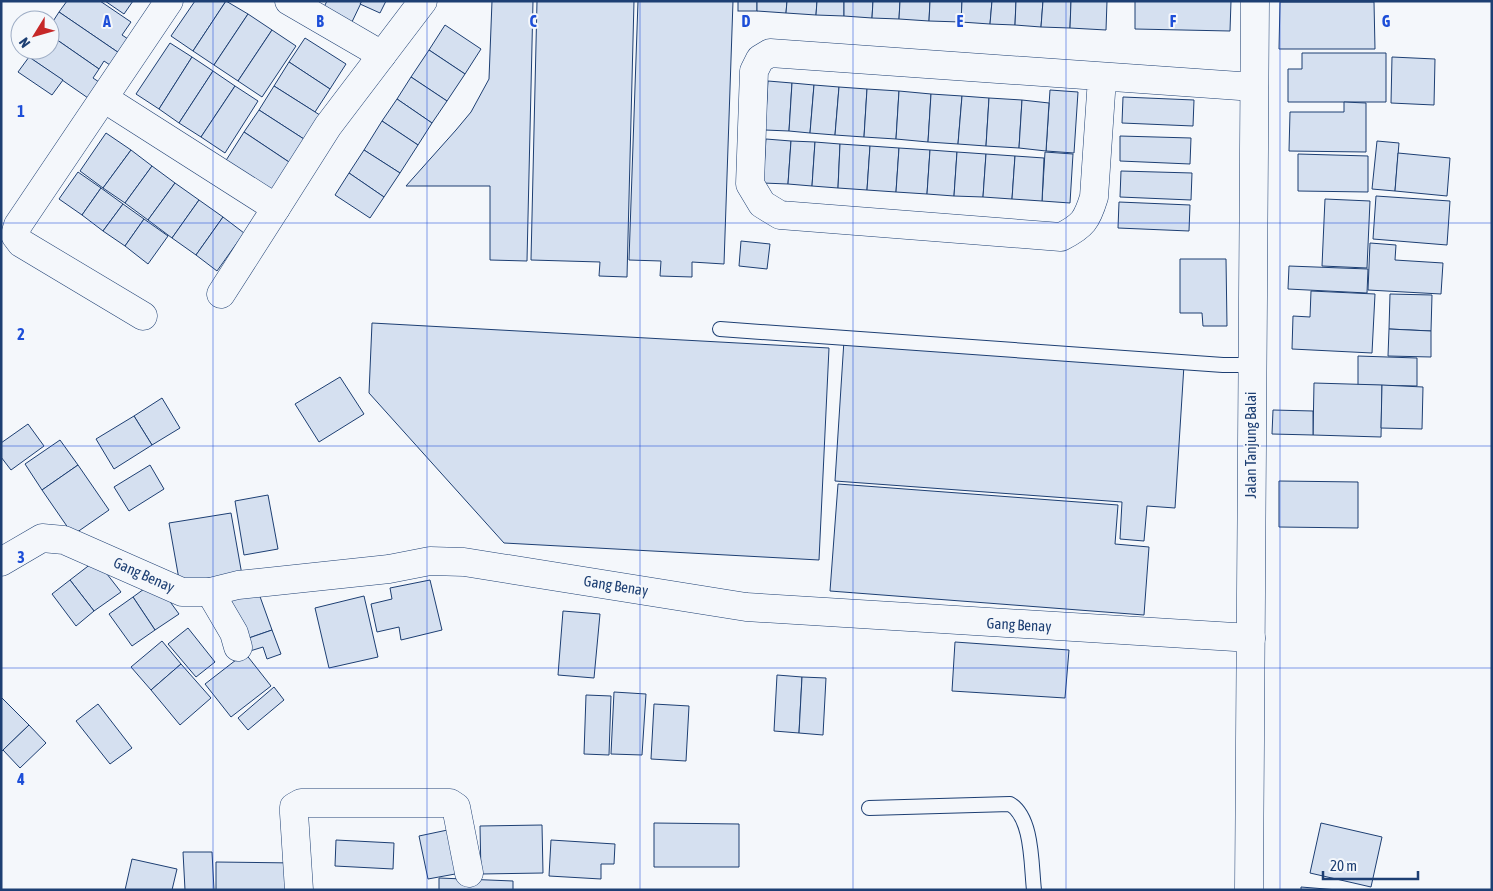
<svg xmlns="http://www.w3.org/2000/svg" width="1493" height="891" viewBox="0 0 1493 891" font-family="'Asap Condensed',sans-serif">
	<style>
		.building { fill: #d5e0f0; stroke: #1d3f73 }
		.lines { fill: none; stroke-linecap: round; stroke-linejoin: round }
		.service-casing { stroke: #1d3f73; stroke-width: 16 }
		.minor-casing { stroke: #1d3f73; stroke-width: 29 }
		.tertiary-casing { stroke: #1d3f73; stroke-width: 29 }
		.service { stroke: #f4f7fb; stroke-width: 14 }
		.minor { stroke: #f4f7fb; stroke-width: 28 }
		.tertiary { stroke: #f4f7fb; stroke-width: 28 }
		.grid { fill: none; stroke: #1d4ed8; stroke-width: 1; stroke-opacity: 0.55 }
		.labels { text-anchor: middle; stroke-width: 4; stroke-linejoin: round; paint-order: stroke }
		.street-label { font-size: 15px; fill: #1d3f73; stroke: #f4f7fb }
		.grid-label { font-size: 16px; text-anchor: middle; font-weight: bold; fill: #1d4ed8; stroke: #f4f7fb; stroke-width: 4; stroke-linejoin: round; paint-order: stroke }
	</style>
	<rect width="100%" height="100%" fill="#f4f7fb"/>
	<g class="building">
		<path d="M67,1H100L131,22L122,35L131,41L122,55L59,12Z"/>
		<path d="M105,1H133L124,14Z"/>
		<path d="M195,1H226L193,51L171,36Z"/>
		<path d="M226,1L248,14L214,65L193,51Z"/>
		<path d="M327,1H362L350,26L321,13Z"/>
		<path d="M362,1H386L380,13L360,4Z"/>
		<path d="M492,1H533L527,261L490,260V186H406L456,130L471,112L489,79Z"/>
		<path d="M537,1H634L627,277L599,276L600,262L531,260Z"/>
		<path d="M638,1H733L724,264L692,262V277L660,276L661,261L629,260Z"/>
		<rect x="738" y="1" width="19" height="10"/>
		<path d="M757,1H787L786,13L757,11Z"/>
		<path d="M787,1H817L816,15L786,13Z"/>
		<path d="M817,1H844V16L816,15Z"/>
		<path d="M844,1H873L872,18L844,16Z"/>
		<path d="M873,1H900L899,19L872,18Z"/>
		<path d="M900,1H930L929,21L899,19Z"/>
		<path d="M930,1H962L961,22L929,21Z"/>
		<path d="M962,1H992L990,24L961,22Z"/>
		<path d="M992,1H1016L1015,25L990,24Z"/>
		<path d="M1016,1H1043L1041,27L1015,25Z"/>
		<path d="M1043,1H1071L1070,28L1041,27Z"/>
		<path d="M1071,1H1107L1106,30L1070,28Z"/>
		<path d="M1135,1H1231L1230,31L1135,29Z"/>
		<path d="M1280,2H1374L1375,49H1279Z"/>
		<path d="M59,12L122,55L113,67L104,61L99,69L50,35V26Z"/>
		<path d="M248,14L272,30L238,81L214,65Z"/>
		<path d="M445,25L481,49L465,74L429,50Z"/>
		<path d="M272,30L296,46L262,97L238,81Z"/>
		<path d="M50,35L99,69L93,78L99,82L88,98L29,57L34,50H50Z"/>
		<path d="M305,38L346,64L330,89L289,62Z"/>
		<path d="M170,43L192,57L159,109L136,94Z"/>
		<path d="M429,50L465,74L447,101L411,77Z"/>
		<path d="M1302,53H1386V102H1288V69H1302Z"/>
		<path d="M29,57L63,80L52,95L18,72Z"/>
		<path d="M192,57L213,71L179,123L159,109Z"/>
		<path d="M1392,57L1435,59L1434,105L1391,103Z"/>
		<path d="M289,62L330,89L315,112L274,86Z"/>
		<path d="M213,71L235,86L201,137L179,123Z"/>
		<path d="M411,77L447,101L432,123L397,99Z"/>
		<path d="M768,81L792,83L789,131L765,130Z"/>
		<path d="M792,83L814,85L810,133L789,131Z"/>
		<path d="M814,85L839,87L835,135L810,133Z"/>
		<path d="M235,86L258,101L225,153L201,137Z"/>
		<path d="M274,86L323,117L307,141L259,110Z"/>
		<path d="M839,87L867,89L864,137L835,135Z"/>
		<path d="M867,89L899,91L896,139L864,137Z"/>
		<path d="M1050,90L1078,92L1074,153L1046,151Z"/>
		<path d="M899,91L931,94L928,142L896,139Z"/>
		<path d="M931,94L962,96L958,144L928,142Z"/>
		<path d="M962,96L989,98L986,146L958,144Z"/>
		<path d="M1123,97L1194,100L1193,126L1122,123Z"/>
		<path d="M989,98L1022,100L1019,148L986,146Z"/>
		<path d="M397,99L432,123L418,145L382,121Z"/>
		<path d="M1022,100L1049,103L1046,151L1019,148Z"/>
		<path d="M1344,102L1366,103V152L1289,151L1290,112H1344Z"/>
		<path d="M259,110L307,141L292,164L244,132Z"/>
		<path d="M382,121L418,145L400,173L364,150Z"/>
		<path d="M244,132L292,164L274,193L225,162Z"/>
		<path d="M106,133L131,150L103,188L80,171Z"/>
		<path d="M1120,136L1191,138L1190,164L1120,161Z"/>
		<path d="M766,139L791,141L788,184L763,183Z"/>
		<path d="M791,141L815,142L812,186L788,184Z"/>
		<path d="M1377,141L1399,143L1395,191L1372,189Z"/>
		<path d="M815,142L840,144L838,188L812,186Z"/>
		<path d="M840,144L870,146L867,190L838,188Z"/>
		<path d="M870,146L899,148L896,192L867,190Z"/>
		<path d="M899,148L930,150L927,194L896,192Z"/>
		<path d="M131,150L152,166L125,203L103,188Z"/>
		<path d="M364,150L400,173L384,197L349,173Z"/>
		<path d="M930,150L957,152L954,196L927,194Z"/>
		<path d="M957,152L986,154L983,197L954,196Z"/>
		<path d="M1045,152L1073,154L1070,203L1042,201Z"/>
		<path d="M1398,153L1450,158L1447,196L1395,191Z"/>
		<path d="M986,154L1015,156L1012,199L983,197Z"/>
		<path d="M1298,154L1368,156V192L1298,191Z"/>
		<path d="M1015,156L1044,158L1042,201L1012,199Z"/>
		<path d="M152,166L175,183L148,220L125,203Z"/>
		<path d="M1121,171L1192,173L1191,200L1120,197Z"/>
		<path d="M78,172L101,188L82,215L59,199Z"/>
		<path d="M349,173L384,197L370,218L335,195Z"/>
		<path d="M175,183L199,200L172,238L148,220Z"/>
		<path d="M101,188L123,204L103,231L82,215Z"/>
		<path d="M1376,196L1450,201L1447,245L1373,239Z"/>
		<path d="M1325,199L1370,201L1367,268L1322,266Z"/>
		<path d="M199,200L223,217L196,255L172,238Z"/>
		<path d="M1119,202L1190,205L1189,231L1118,228Z"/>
		<path d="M123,204L144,219L125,246L103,231Z"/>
		<path d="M223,217L244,233L217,271L196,255Z"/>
		<path d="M144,219L168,236L148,264L125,246Z"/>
		<path d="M741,241L770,244L767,269L739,266Z"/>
		<path d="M1370,243L1396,245L1395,260L1443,263L1441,294L1368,290Z"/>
		<path d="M1180,259H1226L1227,326H1203L1202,313H1180Z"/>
		<path d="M1289,266L1368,269L1367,293L1288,289Z"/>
		<path d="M1311,291L1375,294L1372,353L1292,349L1293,316L1310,317Z"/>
		<path d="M1390,294L1432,295L1431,331L1389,329Z"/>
		<path d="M372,323L829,348L819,560L504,543L369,393Z"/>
		<path d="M1389,329L1431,331V357L1388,356Z"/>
		<path d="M844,340L1184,365L1175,508L1147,506L1144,541L1120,539L1122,502L835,481Z"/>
		<path d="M1358,356L1417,358V386L1358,385Z"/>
		<path d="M340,377L364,414L319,442L295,404Z"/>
		<path d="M1314,383L1382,385L1381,437L1313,435Z"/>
		<path d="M1382,385L1423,387L1422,429L1381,428Z"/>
		<path d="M162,398L180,428L152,445L134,416Z"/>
		<path d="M1273,410L1313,411V435L1272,434Z"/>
		<path d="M134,416L152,445L114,469L96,439Z"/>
		<path d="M28,424L44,446L11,470L1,457V443Z"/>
		<path d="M60,440L78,465L42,490L25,464Z"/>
		<path d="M78,465L109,510L73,535L42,490Z"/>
		<path d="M150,465L164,489L129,511L114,487Z"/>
		<path d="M1279,481L1358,482V528L1279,527Z"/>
		<path d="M838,484L1118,505L1115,544L1149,547L1144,615L830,591Z"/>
		<path d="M268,495L278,549L244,555L235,501Z"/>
		<path d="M231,513L242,575L180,585L169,523Z"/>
		<path d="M96,560L121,592L94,611L70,580Z"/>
		<path d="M70,580L94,611L76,626L52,594Z"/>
		<path d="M430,580L442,630L401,640L399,627L377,632L371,604L392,599L390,588Z"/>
		<path d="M155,581L179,614L155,630L133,597Z"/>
		<path d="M258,591L272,630L246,639L231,600Z"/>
		<path d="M364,596L378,657L329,668L315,608Z"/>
		<path d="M133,597L155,630L132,646L109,614Z"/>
		<path d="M563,611L600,614L594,678L558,675Z"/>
		<path d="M188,628L215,662L196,677L168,644Z"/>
		<path d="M272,630L281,654L267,659L263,647L250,651L246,639Z"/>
		<path d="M162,641L181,664L151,690L131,667Z"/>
		<path d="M955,642L1069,650L1065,698L952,691Z"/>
		<path d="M245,653L271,686L231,717L205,684Z"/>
		<path d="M181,664L211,698L180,725L151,690Z"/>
		<path d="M777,675L802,677L799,733L774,731Z"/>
		<path d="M802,677L826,678L823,735L799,733Z"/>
		<path d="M274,687L284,700L248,730L238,718Z"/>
		<path d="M614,692L646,694L642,755L611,754Z"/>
		<path d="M586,695L611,696L609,755L584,754Z"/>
		<path d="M1,697L29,725L1,752Z"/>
		<path d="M98,704L132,748L110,764L76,721Z"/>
		<path d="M654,704L689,706L686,761L651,759Z"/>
		<path d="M29,725L46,743L20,768L3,750Z"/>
		<path d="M654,823L739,824V867H654Z"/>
		<path d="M1321,823L1382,837L1371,887L1310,873Z"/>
		<path d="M542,825L543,873L481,874L480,826Z"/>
		<path d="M457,828L466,872L428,879L419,836Z"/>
		<path d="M336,840L394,843L393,869L335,866Z"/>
		<path d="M551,840L615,844L614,864H601V879L549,876Z"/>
		<path d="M183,852H212L214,890H185Z"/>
		<path d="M132,859L177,869L172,890H125Z"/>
		<path d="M216,862L296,863L295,890H216Z"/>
		<path d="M439,878L513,881V890H439Z"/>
		<path d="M1301,887L1338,890H1301Z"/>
	</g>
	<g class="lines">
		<g class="service-casing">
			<g id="service">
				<path d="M720,329L1223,365H1251"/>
				<path d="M869,808L1010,804C1033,818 1031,865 1034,890"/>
			</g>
		</g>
		<g class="minor-casing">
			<g id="minor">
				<path d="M289,1L382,55"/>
				<path d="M1102,78L1094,197C1087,220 1083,226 1061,237L780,215L762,204L750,184L754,71L760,59L770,53L1254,87"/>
				<path d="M105,99L276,208L328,126L423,1"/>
				<path d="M221,294L276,208"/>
				<path d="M143,316L21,243L15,235L18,225L169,1"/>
				<path d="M1,562L42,538L64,540L182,592H210L238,585L389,569L430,561L464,562L746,607L1251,638"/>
				<path d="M210,592L234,633L238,647"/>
				<path d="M299,890L294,813V807L301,803H450L456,807L469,873"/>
			</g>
		</g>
		<g class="tertiary-casing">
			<path id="tertiary" d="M1249,890L1255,1"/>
		</g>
		<use href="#service" class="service"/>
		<use href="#minor" class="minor"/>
		<use href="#tertiary" class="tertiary"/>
	</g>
	<path class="grid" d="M213,1V890M427,1V890M640,1V890M853,1V890M1066,1V890M1280,1V890M1,223H1492M1,446H1492M1,668H1492"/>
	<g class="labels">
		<g class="street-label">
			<text transform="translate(1251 445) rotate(-90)" y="5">Jalan Tanjung Balai</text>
			<text transform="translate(144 575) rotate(24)" y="5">Gang Benay</text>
			<text transform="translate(616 586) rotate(9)" y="5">Gang Benay</text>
			<text transform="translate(1019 625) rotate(3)" y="5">Gang Benay</text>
		</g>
	</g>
	<g class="grid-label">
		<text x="107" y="27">A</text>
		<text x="320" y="27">B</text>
		<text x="533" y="27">C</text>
		<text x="746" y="27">D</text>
		<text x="960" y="27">E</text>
		<text x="1173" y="27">F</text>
		<text x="1386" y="27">G</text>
		<text x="21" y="117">1</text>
		<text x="21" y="340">2</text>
		<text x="21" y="563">3</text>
		<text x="21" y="785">4</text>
	</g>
	<rect width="1493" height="891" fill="none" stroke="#1d3f73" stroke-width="5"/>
	<g transform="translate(35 35) rotate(233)"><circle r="24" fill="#f4f7fb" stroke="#9eadc5"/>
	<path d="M0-4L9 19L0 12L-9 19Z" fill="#c62828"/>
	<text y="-8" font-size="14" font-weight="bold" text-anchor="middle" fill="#1d3f73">N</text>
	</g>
	<path d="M1323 871v8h95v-8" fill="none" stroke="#1d3f73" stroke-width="2.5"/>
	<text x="1330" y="871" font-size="15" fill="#1d3f73" stroke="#f4f7fb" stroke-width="4" paint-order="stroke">20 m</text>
</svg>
